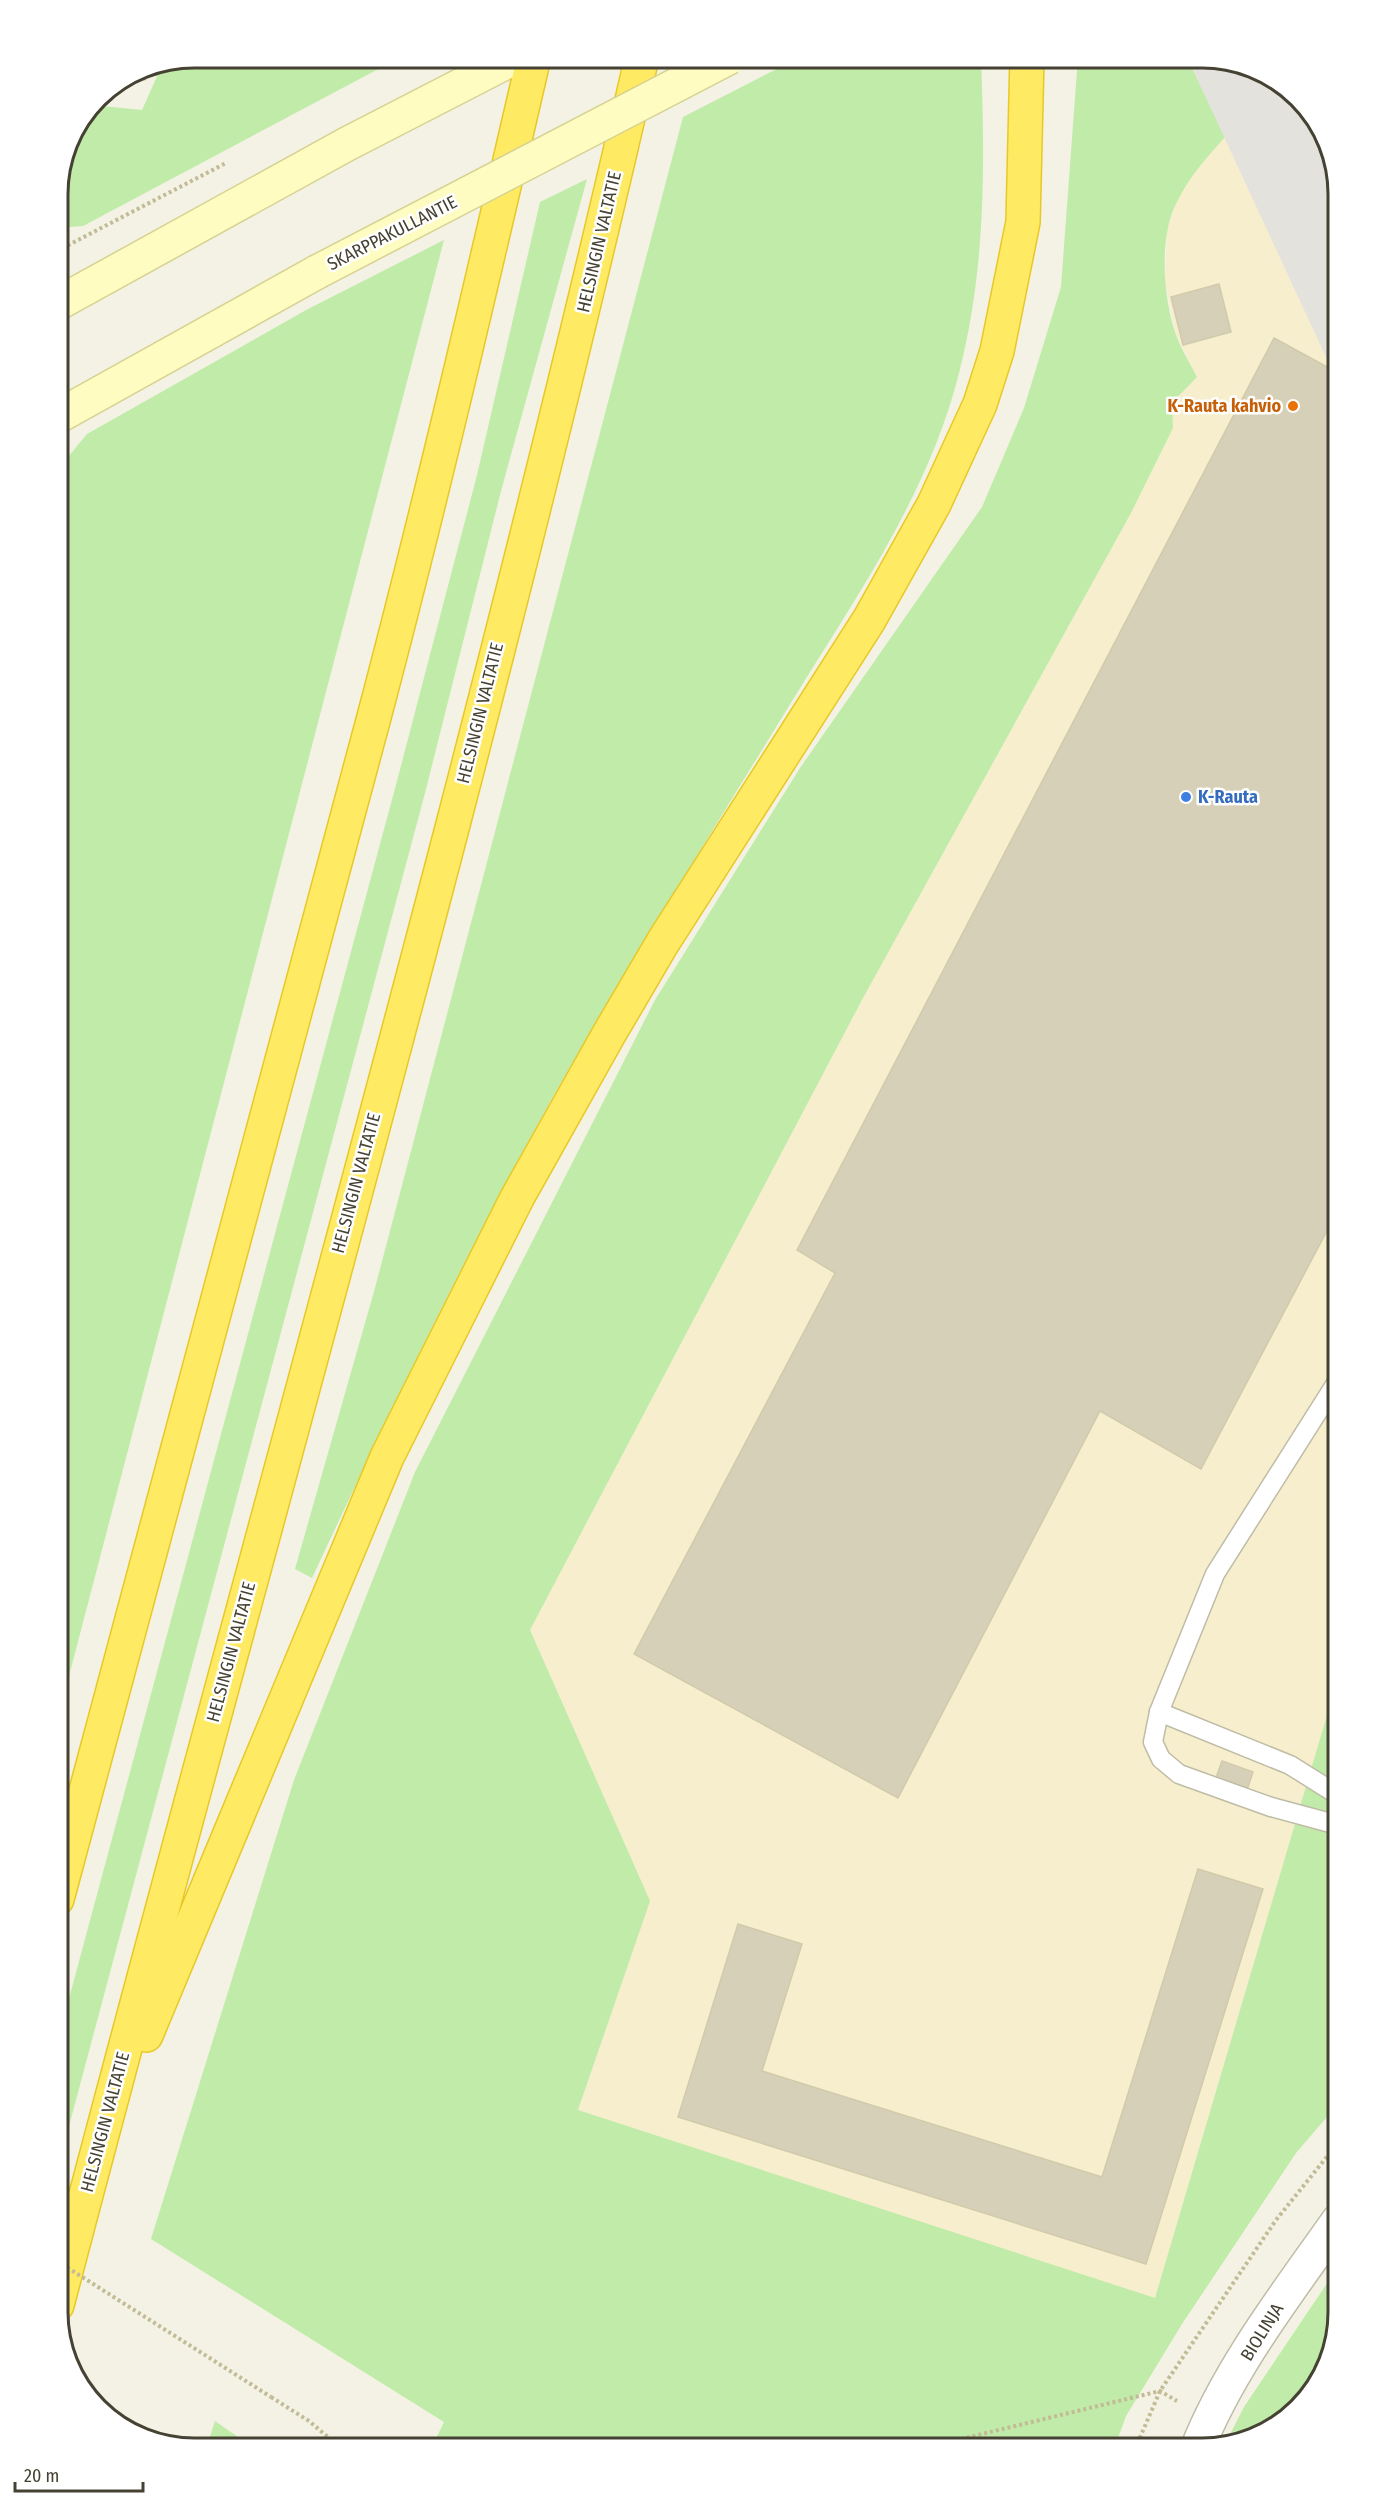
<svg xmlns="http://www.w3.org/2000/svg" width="1395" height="2506" viewBox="0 0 1395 2506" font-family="'Fira Sans Condensed',sans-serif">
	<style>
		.commercial { fill: #f7eecd }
		.green { fill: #c0eba9 }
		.parking { fill: #e3e2dd }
		.building { fill: #d6d0b8; stroke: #d1caab; stroke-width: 1.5 }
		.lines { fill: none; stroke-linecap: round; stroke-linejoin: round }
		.lane-casing { stroke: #bfbca6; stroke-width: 21 }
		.street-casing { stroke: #bfbca6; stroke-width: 36 }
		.secondary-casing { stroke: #d6d290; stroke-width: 36 }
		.highway-casing { stroke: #e8c829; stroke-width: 36 }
		.path { stroke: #c2bb96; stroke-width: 4; stroke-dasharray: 3 3; stroke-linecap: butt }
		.lane { stroke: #fff; stroke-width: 18 }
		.street { stroke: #fff; stroke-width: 33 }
		.secondary { stroke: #fffcc2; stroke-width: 33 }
		.highway { stroke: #ffea63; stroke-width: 33 }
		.secondary-bridge-casing { stroke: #d6d290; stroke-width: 36; stroke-linecap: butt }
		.path-bridge { stroke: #c2bb96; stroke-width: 4; stroke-dasharray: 3 3; stroke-linecap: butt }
		.secondary-bridge { stroke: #fffcc2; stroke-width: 33 }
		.food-dot { fill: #e8710a; stroke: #fff; stroke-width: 2 }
		.shop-dot { fill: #3f7fe0; stroke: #fff; stroke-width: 2 }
		.labels { text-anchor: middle; stroke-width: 5; stroke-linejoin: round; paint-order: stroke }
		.street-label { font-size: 18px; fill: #464233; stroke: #fff }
		.food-label { font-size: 18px; font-weight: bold; fill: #c56008; stroke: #fff; text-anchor: end }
		.shop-label { font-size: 18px; font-weight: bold; fill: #366cbe; stroke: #fff; text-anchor: start }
		.rim { fill: none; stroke: #464233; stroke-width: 3 }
	</style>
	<rect width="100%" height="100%" fill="#f3f2e4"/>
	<path class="commercial" d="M1187,57H1211L1278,80L1327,141L1338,194V1678L1155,2299L578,2111L649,1901L530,1630L863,998L1131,513L1173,428L1172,403L1197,377L1176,335L1165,280L1167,231L1176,202L1197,168L1225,137Z"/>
	<g class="green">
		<path d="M194,57H401L83,226L57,228V185L68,141L92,105L142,110L163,63Z"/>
		<path d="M800,57H981C985,167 986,270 958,377C928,493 859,593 797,693C730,802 663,910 598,1019C491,1199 401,1388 312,1578L295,1569L375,1288L683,117Z"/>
		<path d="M1078,57H1187L1225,137C1207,157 1190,176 1178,200C1158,235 1163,298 1176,335C1181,349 1190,363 1197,377L1172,403L1173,428L1131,513L863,998L530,1630L650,1901L578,2110L1155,2298L1338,1678V2104L1296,2153L1182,2324L1126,2416L1114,2449H431L444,2422L151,2239L294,1780L415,1472L655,1000L800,768L982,507L1024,408L1061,287Z"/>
		<path d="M587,179L501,491L425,793L57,2171V2043L397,781L477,475L540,202Z"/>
		<path d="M444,240L57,1722V1144L65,1024L57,503L64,462L87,434L308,309Z"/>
		<path d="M1338,2267V2313L1315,2388L1254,2438L1225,2444L1244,2407Z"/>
		<path d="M215,2421L255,2449H206Z"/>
	</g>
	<path class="parking" d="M1187,57H1211L1278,80L1327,141L1338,194V383Z"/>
	<g class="building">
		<path d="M147,66L145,80L127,77L142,67Z"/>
		<path d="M1219,284L1231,332L1183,345L1171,297Z"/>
		<path d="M1274,338L1331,369L1338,383V1210L1201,1469L1100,1411L898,1798L634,1654L835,1273L797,1250Z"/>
		<path d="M1222,1761L1253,1772L1247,1790L1216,1778Z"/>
		<path d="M1198,1869L1263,1889L1146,2264L678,2117L738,1924L802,1944L762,2071L1102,2177Z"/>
	</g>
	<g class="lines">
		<g class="lane-casing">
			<g id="lane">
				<path d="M1159,1712L1290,1765L1338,1795"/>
				<path d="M1338,1825L1271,1807L1179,1774L1161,1759L1153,1742L1159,1712L1215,1574L1338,1380"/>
			</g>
		</g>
		<g class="street-casing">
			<path id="street" d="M1197,2449C1229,2368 1288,2292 1338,2221"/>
		</g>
		<g class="secondary-casing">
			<g id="secondary">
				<path d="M57,304L347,144L516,57"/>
				<path d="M57,417L317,272"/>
			</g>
		</g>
		<g class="highway-casing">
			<g id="highway">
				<path d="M57,1899C160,1504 270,1111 374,717C432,498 483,277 534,57"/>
				<path d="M146,2035L387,1457L517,1198L609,1034L663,942L869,620L934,504L980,404L997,351L1023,222L1027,57"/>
				<path d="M57,2305C253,1556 469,812 642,57"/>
			</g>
		</g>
		<g class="path">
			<path d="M57,251L226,163"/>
			<path d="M271,2397L309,2421L342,2449"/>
			<path d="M920,2449L1160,2391L1177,2401"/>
			<path d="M1135,2449L1160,2391L1276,2220L1338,2143"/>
		</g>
		<use href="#lane" class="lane"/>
		<use href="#street" class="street"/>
		<use href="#secondary" class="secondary"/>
		<use href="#highway" class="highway"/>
		<g class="secondary-bridge-casing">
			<path id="secondary-bridge" d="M317,272L730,57"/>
		</g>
		<path class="path-bridge" d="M57,2261L271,2397"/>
		<use href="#secondary-bridge" class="secondary-bridge"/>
	</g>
	<circle class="food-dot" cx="1293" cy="406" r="6"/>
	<circle class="shop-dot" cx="1186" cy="797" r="6"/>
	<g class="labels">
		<g class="street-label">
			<text transform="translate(392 233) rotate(-27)" y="6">SKARPPAKULLANTIE</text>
			<text transform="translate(599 242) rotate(-77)" y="6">HELSINGIN VALTATIE</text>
			<text transform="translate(480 713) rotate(-76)" y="6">HELSINGIN VALTATIE</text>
			<text transform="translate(356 1183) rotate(-75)" y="6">HELSINGIN VALTATIE</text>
			<text transform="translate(231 1652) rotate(-75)" y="6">HELSINGIN VALTATIE</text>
			<text transform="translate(105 2122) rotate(-75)" y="6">HELSINGIN VALTATIE</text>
			<text transform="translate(1262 2332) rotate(-58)" y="6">BIOLINJA</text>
		</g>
		<g class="food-label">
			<text x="1281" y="412">K-Rauta kahvio</text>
		</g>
		<g class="shop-label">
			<text x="1198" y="803">K-Rauta</text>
		</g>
	</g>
	<path d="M0 0H1395V2506H0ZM194 68H1202A126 126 0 0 1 1328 194V2312A126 126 0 0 1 1202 2438H194A126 126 0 0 1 68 2312V194A126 126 0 0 1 194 68Z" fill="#fff" fill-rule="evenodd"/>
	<path class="rim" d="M194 68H1202A126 126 0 0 1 1328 194V2312A126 126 0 0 1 1202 2438H194A126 126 0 0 1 68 2312V194A126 126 0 0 1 194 68Z"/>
	<path d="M15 2482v9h128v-9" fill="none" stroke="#464233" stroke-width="3"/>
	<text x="24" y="2482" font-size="18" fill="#464233" stroke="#ffffff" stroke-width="4.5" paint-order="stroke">20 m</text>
</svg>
